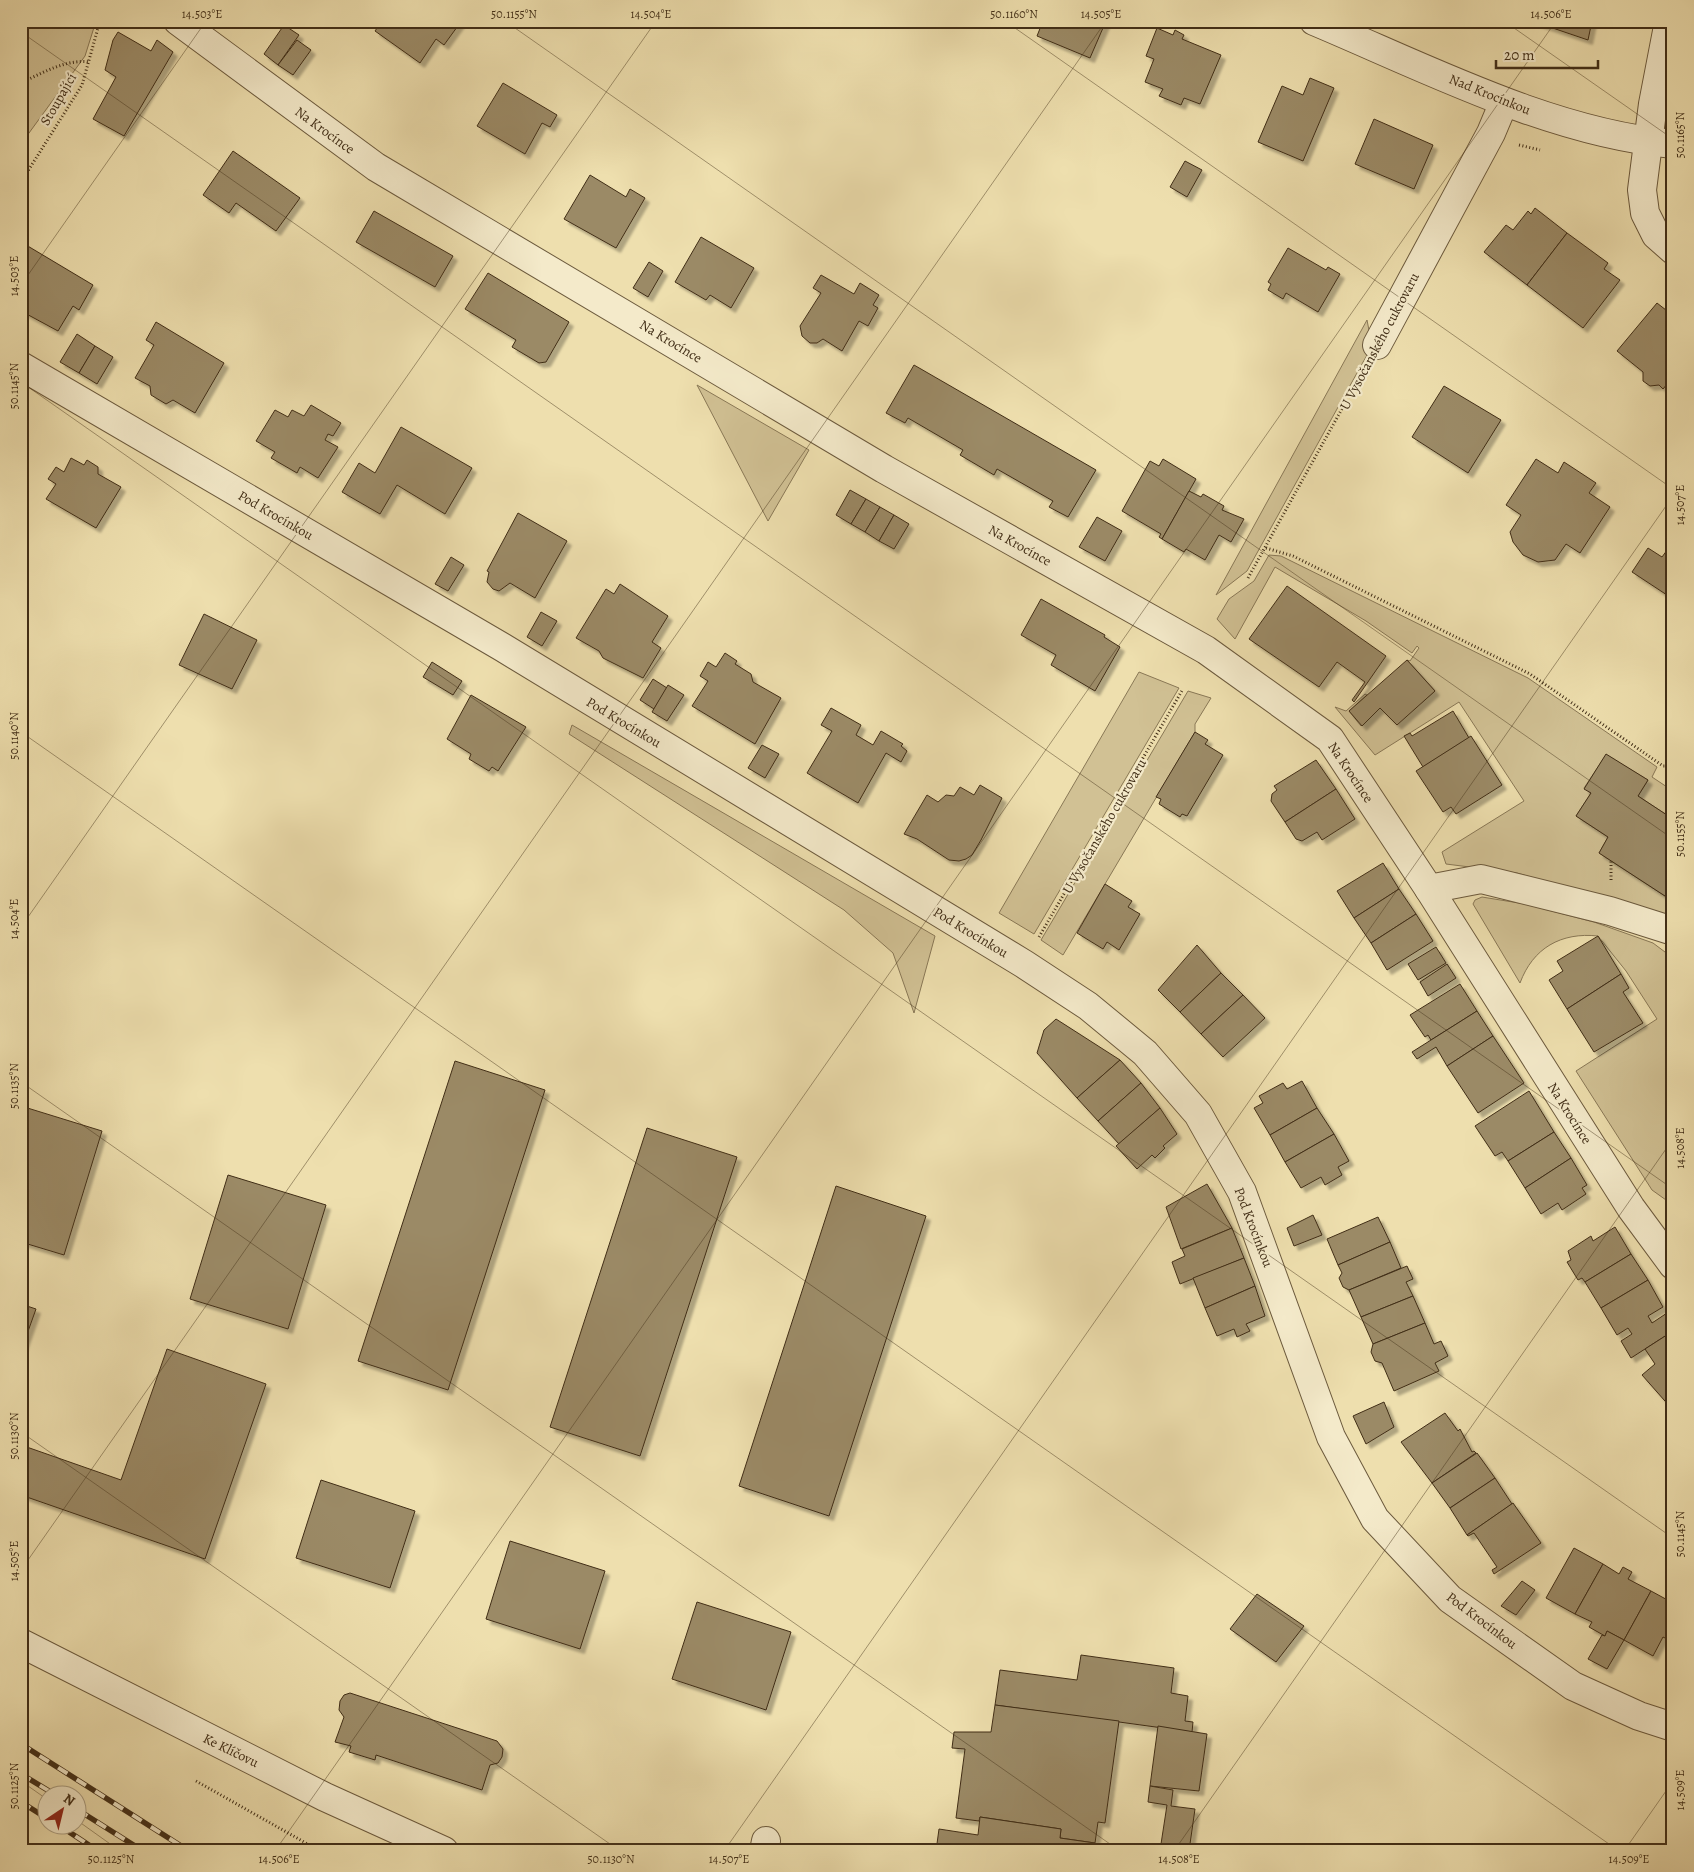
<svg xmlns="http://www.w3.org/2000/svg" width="1694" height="1872" viewBox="0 0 1694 1872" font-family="Alegreya,serif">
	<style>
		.green { fill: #d1c194; stroke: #897856 }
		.building { fill: #9b8a66; stroke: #412e17; filter: url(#shadow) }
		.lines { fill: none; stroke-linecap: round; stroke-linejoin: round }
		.minor-casing { stroke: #6c5a3d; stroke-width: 30 }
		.path { stroke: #412e17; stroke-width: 3; stroke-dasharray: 1 2.5; stroke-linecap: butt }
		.minor { stroke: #f4eaca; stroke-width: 28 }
		.rail-casing { stroke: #412e17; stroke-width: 5.5 }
		.rail { stroke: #f4eaca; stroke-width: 4; stroke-dasharray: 11; stroke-linecap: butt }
		.ticks { fill: none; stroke: #412e17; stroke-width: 1; stroke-opacity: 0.45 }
		.labels { text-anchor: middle; stroke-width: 4.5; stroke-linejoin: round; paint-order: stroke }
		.street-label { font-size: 14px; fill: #412e17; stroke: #f4eaca }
		.neatline { fill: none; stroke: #412e17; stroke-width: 2 }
		.ticks-label { font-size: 12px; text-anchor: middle; fill: #412e17 }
	</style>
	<defs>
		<filter id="shadow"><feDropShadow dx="4.5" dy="4.5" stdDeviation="1" flood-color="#0004"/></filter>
	</defs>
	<rect width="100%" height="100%" fill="#eedfae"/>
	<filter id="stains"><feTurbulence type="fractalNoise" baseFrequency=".004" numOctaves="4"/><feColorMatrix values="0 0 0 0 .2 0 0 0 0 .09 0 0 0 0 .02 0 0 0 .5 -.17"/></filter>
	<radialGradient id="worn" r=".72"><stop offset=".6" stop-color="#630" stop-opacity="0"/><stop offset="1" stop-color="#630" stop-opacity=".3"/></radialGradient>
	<g class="green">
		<path d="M21,21H96L85,56L21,144Z"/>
		<path d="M1367,320L1372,346L1247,571L1216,595Z"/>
		<path d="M697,385L809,450L768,521Z"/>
		<path d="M1269,555L1281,556L1528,678L1657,767L1652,777L1673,791V819L1638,796L1648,780L1606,755L1584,788L1591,793L1576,816L1608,837L1599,853L1665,896L1673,884V920L1517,873L1446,864L1442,852L1524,801L1459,702L1375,755L1335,707L1346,711L1365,694L1367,695L1349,711L1361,726L1380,708L1397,724L1435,691L1407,660L1410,661L1419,648L1417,646L1412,653L1366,621L1275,567L1235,639L1217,619L1229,599L1254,581Z"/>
		<path d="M1139,672L1179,688L1034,934L999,913Z"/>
		<path d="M1188,691L1211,698L1195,724V732L1063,955L1041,940Z"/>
		<path d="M572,725L935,936L914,1013L893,953L844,910L569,734Z"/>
		<path d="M1482,897L1525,904L1594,922L1653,943L1673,958V1205L1652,1190L1576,1071L1657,1019L1626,971L1598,936C1561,932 1533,948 1520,983L1473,904L1475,900Z"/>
	</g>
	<g class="building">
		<path d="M382,21H458L460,23L444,45L436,39L420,63L375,31Z"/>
		<path d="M1043,21H1106L1090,58L1037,36Z"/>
		<path d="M1532,21H1592L1588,40Z"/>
		<path d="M284,25L299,35L278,65L264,54Z"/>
		<path d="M1157,28L1173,35L1175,30L1184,35L1182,39L1221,55L1200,104L1184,98L1181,105L1159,96L1163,89L1145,82L1154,59L1146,56Z"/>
		<path d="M118,32L151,51L157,40L173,52L124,136L93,119L116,77L105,70L113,40Z"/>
		<path d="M297,40L311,50L293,75L278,65Z"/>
		<path d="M1310,78L1334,88L1303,161L1258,142L1282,86L1303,95Z"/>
		<path d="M503,83L557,115L550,127L542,123L525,154L477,126Z"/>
		<path d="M1374,119L1433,145L1414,189L1355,164Z"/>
		<path d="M233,151L300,198L276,231L236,203L229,213L203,195Z"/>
		<path d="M1185,161L1202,170L1187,197L1170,187Z"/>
		<path d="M590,175L626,197L630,189L645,198L616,248L564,219Z"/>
		<path d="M1535,208L1567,233L1527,285L1484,252L1506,225L1513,230L1528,211L1531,214Z"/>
		<path d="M374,211L453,256L435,287L356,242Z"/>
		<path d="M1567,233L1608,263L1604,269L1620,280L1583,328L1527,285Z"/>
		<path d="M701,237L754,268L731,308L710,295L706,300L675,282Z"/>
		<path d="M21,242L93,285L79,310L73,306L58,331L21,311Z"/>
		<path d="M1288,248L1326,270L1328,267L1340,274L1318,312L1286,293L1283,299L1268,290L1271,284L1268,282Z"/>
		<path d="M649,262L663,271L648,297L633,288Z"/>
		<path d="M488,273L569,322L546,362L539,363L512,347L516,340L465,309Z"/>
		<path d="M821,275L854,294L860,283L879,295L873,305L878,308L868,326L859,321L842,351L823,339L817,343H810L802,336L800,326L821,293L813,288Z"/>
		<path d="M1657,303L1671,314L1673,312V377L1663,389L1659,385L1650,386L1643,381V372L1617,351Z"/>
		<path d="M156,322L224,363L195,413L173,400L166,404L151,395L150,386L135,378L154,345L146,340Z"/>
		<path d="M77,334L95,346L79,373L60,362Z"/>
		<path d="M95,346L113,357L97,384L79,373Z"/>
		<path d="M914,365L1096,470L1068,517L1049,507L1053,501L997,469L994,475L960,455L963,450L908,418L905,423L886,413Z"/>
		<path d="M1444,386L1501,420L1468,473L1412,437Z"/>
		<path d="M311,405L341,423L333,436L328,434L325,440L338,447L318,478L300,467L297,473L271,458L275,452L256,441L275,410L288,417L292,410L304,416Z"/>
		<path d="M401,427L472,468L445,514L397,485L380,514L342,492L359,463L375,473Z"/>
		<path d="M71,458L84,465L87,460L98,467V474L121,487L96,528L46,499L56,484L48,479L56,467L64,472Z"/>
		<path d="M1163,459L1196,479L1162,539L1159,537L1161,534L1122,511L1150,461L1159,466Z"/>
		<path d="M1536,459L1558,473L1564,462L1596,483L1589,493L1610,507L1580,553L1566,544L1555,560L1538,562L1523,555L1513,542L1510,532L1521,515L1506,505Z"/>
		<path d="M850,490L866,499L851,524L836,515Z"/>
		<path d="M1189,491L1201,497L1203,494L1224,506L1222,510L1244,519L1231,542L1219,535L1205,560L1186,549L1184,552L1162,539Z"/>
		<path d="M866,499L880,507L865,532L851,524Z"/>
		<path d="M880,507L894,515L879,541L865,532Z"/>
		<path d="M518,513L567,541L535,598L510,583L499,591L493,589L487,582L489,572L487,571Z"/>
		<path d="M894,515L909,524L894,549L879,541Z"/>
		<path d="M1097,517L1122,531L1105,561L1079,547Z"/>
		<path d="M1673,542V605L1667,602L1670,597L1632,572L1648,548L1662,557Z"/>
		<path d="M451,557L464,565L448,591L435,584Z"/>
		<path d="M620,584L668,616L652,642L661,648L643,678L603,658L599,651L576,638L606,589L614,594Z"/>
		<path d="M1287,586L1386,656L1354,702L1352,700L1365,682L1337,662L1319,687L1249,639Z"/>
		<path d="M1041,599L1105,635L1104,637L1120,647L1095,691L1051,665L1056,655L1021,635Z"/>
		<path d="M541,612L557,621L542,646L527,637Z"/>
		<path d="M204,614L257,640L232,689L179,665Z"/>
		<path d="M725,653L737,661L735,664L751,674L753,682L781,698L755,744L692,706L708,681L700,676L708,662L716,667Z"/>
		<path d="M1407,660L1435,691L1397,725L1380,708L1362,726L1349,711Z"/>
		<path d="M432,662L462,681L453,695L423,677Z"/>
		<path d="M653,679L667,688L654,709L640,700Z"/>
		<path d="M668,685L684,695L667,721L652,712Z"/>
		<path d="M471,695L526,727L498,771L492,767L489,771L469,759L471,754L447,739Z"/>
		<path d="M831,708L861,725L856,735L873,745L881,731L903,744L901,746L907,751L901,762L886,753L858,803L807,773L832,731L821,725Z"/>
		<path d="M1453,711L1469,738L1423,767L1404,736L1410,733L1412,736Z"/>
		<path d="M1195,732L1208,740L1205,744L1223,755L1187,816L1182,814L1180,817L1159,804L1161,799L1156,797Z"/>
		<path d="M1471,736L1502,785L1456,814L1451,807L1443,812L1416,771Z"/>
		<path d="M762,745L779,754L765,778L748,768Z"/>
		<path d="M1606,754L1648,780L1638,796L1673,819V884L1665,896L1599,853L1608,837L1576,816L1591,793L1584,789Z"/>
		<path d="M1316,760L1336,789L1285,822L1271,801L1272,794L1277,790L1274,786Z"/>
		<path d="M980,785L1002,798L981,840L972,855L966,859L959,861L949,860L917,839L904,834L927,795L938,802L946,795L954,796L960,787L974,795Z"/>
		<path d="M1336,789L1355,819L1322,840L1317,832L1302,841L1296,839L1285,822Z"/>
		<path d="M1383,863L1399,889L1354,918L1337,891Z"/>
		<path d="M1105,884L1132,901L1128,907L1140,914L1119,950L1107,942L1103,949L1077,933Z"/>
		<path d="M1399,889L1416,914L1371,943L1354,918Z"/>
		<path d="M1416,914L1433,941L1387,970L1371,943Z"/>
		<path d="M1598,936L1621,974L1567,1009L1549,980L1563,971L1557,961Z"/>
		<path d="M1197,945L1221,973L1180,1012L1158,990Z"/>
		<path d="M1436,947L1446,963L1418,980L1408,964Z"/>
		<path d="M1447,964L1456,978L1428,996L1420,982Z"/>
		<path d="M1221,973L1243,995L1201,1034L1180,1012Z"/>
		<path d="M1621,974L1629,988L1623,992L1643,1023L1594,1052L1567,1009Z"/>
		<path d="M1460,984L1477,1011L1431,1040L1428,1035L1425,1037L1410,1015Z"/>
		<path d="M1243,995L1265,1018L1223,1057L1201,1034Z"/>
		<path d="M1477,1011L1493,1036L1447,1066L1436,1047L1417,1059L1412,1052Z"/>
		<path d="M1056,1019L1120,1060L1077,1098L1037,1053L1044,1030Z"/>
		<path d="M1493,1036L1524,1083L1478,1113L1447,1066Z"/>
		<path d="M1120,1060L1141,1083L1098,1121L1077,1098Z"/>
		<path d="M455,1061L545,1090L448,1390L358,1361Z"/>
		<path d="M1302,1081L1317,1108L1270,1135L1254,1108L1263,1103L1259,1096L1283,1083L1287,1089Z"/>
		<path d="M1141,1083L1160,1108L1119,1144L1098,1121Z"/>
		<path d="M1529,1091L1554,1132L1508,1161L1502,1152L1495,1156L1475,1126Z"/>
		<path d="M21,1106L102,1131L64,1255L21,1242Z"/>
		<path d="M1160,1108L1177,1134L1163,1146L1165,1148L1155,1158L1152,1155L1137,1169L1116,1146Z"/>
		<path d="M1317,1108L1334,1134L1285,1162L1270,1135Z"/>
		<path d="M647,1128L737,1157L640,1456L550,1427Z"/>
		<path d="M1554,1132L1571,1158L1525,1188L1508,1161Z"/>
		<path d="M1334,1134L1349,1161L1338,1167L1342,1175L1325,1185L1321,1177L1301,1188L1285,1162Z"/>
		<path d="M1571,1158L1587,1185L1582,1188L1586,1194L1562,1210L1558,1203L1541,1214L1525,1188Z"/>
		<path d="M228,1175L326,1205L288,1329L190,1299Z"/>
		<path d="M1207,1184L1232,1228L1181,1249L1166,1207Z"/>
		<path d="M836,1186L926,1216L829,1516L739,1486Z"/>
		<path d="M1313,1215L1322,1235L1294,1246L1287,1228Z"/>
		<path d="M1378,1217L1390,1242L1338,1265L1327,1239Z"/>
		<path d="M1615,1227L1631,1254L1585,1282L1582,1278L1578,1280L1567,1262L1571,1260L1568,1251L1591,1236L1593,1241Z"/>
		<path d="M1232,1228L1244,1258L1180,1284L1172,1262L1185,1256L1182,1249Z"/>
		<path d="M1390,1242L1401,1268L1349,1290L1343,1287L1339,1278L1342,1273L1338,1265Z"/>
		<path d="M1631,1254L1648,1280L1601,1308L1585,1282Z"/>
		<path d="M1244,1258L1255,1286L1205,1308L1193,1278Z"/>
		<path d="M1407,1266L1413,1279L1406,1282L1413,1296L1361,1317L1349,1290Z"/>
		<path d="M1648,1280L1663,1307L1648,1316L1652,1323L1667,1313L1673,1323V1331L1631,1358L1621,1341L1632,1334L1628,1328L1617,1335L1601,1308Z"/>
		<path d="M1255,1286L1265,1316L1246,1324L1250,1331L1237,1337L1234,1329L1217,1336L1205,1308Z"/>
		<path d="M1413,1296L1425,1323L1373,1344L1361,1317Z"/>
		<path d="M21,1304L36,1309L21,1351Z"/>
		<path d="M1425,1323L1434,1344L1441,1341L1448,1356L1435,1363L1439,1371L1394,1391L1382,1363L1375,1361L1371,1352L1373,1344Z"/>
		<path d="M1673,1331V1408L1672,1409L1642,1375L1655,1364L1645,1349Z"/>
		<path d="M167,1349L266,1384L205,1559L21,1495V1445L121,1480Z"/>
		<path d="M1384,1402L1394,1427L1366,1444L1353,1416Z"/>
		<path d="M1445,1413L1458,1431L1460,1429L1472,1452L1474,1451L1476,1453L1432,1483L1401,1442Z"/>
		<path d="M1477,1453L1495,1478L1450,1508L1432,1483Z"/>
		<path d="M1495,1478L1512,1504L1467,1535L1450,1508Z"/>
		<path d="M321,1480L415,1511L390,1588L296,1558Z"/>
		<path d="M1513,1503L1541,1543L1494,1574L1492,1570L1497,1567L1474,1533L1468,1536L1467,1535Z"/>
		<path d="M510,1541L605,1571L580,1649L486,1619Z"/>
		<path d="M1574,1548L1603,1564L1575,1614L1546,1598Z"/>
		<path d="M1603,1564L1619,1574L1623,1567L1632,1572L1628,1579L1651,1591L1624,1640L1607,1631L1605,1636L1589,1627L1592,1622L1575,1614Z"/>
		<path d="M1522,1581L1535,1590L1516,1615L1501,1606Z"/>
		<path d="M1651,1591L1673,1603V1634L1669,1640L1663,1637L1653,1656L1624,1640Z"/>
		<path d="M1257,1594L1304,1626L1276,1662L1230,1629Z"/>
		<path d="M697,1602L791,1632L766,1710L672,1679Z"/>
		<path d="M1607,1631L1624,1640L1607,1669L1588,1659L1602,1635L1605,1636Z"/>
		<path d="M1081,1655L1174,1668L1171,1693L1188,1696L1185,1721L1193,1722L1192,1732L995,1705L1000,1670L1077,1680Z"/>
		<path d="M350,1693L497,1741L503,1749L502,1757L498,1763L490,1765L482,1790L376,1755L375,1760L349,1752L351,1746L335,1742L344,1717L339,1710L340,1701L344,1695Z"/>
		<path d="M995,1705L1119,1721L1105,1823L1098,1822L1095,1843L1060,1838L1061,1829L980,1817L979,1821L956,1818L965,1749L952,1748L954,1732H991Z"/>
		<path d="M1158,1726L1207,1734L1199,1791L1150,1786Z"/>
		<path d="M1150,1786L1173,1790L1171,1806L1195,1809L1189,1851H1175L1176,1847L1161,1844L1167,1805L1148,1802Z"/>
		<path d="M980,1817L1061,1829L1060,1838L1095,1843L1094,1851H936L939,1829L978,1835Z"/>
	</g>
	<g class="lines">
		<g class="minor-casing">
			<g id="minor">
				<path d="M178,21L376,167L884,469L1206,650L1330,739L1429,889L1631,1208L1673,1265"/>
				<path d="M1314,21C1426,68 1551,133 1673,144"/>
				<path d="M1669,21L1653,104L1642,190L1645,213L1656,235L1673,250"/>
				<path d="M1377,345L1491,133L1504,102"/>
				<path d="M21,366L502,647L1024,964L1088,1006L1145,1053L1198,1114L1242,1192L1331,1437L1375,1519L1450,1599L1573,1686L1639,1716L1673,1727"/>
				<path d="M1429,889L1481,879L1610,911L1673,931"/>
				<path d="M21,1643L325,1797L444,1851"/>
				<path d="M764,1851L766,1841"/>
			</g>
		</g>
		<g class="path">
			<path d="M21,83C42,73 66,59 89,62"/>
			<path d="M1519,145L1540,150"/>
			<path d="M21,182L82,85L100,21"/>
			<path d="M1266,548L1293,556L1530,674L1663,766H1673"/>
			<path d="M1248,578L1363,371"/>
			<path d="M1611,880V861"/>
			<path d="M1039,937L1183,689"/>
			<path d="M196,1781L320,1851"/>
		</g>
		<use href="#minor" class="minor"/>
		<g class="rail-casing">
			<g id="rail">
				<path d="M21,1744L189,1851"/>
				<path d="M21,1774L54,1794"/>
				<path d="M21,1802L48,1819"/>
				<path d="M78,1810L143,1851"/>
				<path d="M57,1824L98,1851"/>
			</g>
		</g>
		<use href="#rail" class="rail"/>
	</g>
	<path class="ticks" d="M505,21L1673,839M1005,21L1673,489M1504,21L1673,139M21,32L1673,1189M21,285L206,21M21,382L1673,1538M21,732L1619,1851M21,927L656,21M21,1082L1120,1851M21,1432L620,1851M21,1570L1106,21M21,1781L48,1800M78,1821L120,1851M275,1851L1556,21M724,1851L1673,496M1174,1851L1673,1139M1624,1851L1673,1781"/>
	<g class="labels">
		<g class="street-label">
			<text transform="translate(1490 94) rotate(22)" y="5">Nad Krocínkou</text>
			<text transform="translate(58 99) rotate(-60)" y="5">Stoupající</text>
			<text transform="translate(325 130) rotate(36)" y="5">Na Krocínce</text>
			<text transform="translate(671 341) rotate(31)" y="5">Na Krocínce</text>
			<text transform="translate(1379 341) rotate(-62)" y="5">U Vysočanského cukrovaru</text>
			<text transform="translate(276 515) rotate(30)" y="5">Pod Krocínkou</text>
			<text transform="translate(1020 545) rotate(29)" y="5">Na Krocínce</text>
			<text transform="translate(624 722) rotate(31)" y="5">Pod Krocínkou</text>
			<text transform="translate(1351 772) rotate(56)" y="5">Na Krocínce</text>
			<text transform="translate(1104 826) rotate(-60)" y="5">U Vysočanského cukrovaru</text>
			<text transform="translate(971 932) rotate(31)" y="5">Pod Krocínkou</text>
			<text transform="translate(1570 1113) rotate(58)" y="5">Na Krocínce</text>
			<text transform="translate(1254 1227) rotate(69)" y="5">Pod Krocínkou</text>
			<text transform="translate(1482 1620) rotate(37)" y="5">Pod Krocínkou</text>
			<text transform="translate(231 1750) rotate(26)" y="5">Ke Klíčovu</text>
		</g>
	</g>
	<rect width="1694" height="1872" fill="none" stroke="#eedfae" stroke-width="55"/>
	<g transform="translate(62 1810) rotate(35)"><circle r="24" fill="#f4eaca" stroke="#ac9f82"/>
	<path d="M0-4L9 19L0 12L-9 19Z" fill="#8f2418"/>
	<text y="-8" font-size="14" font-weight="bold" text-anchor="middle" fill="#412e17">N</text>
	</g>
	<path d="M1496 60v8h102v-8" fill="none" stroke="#412e17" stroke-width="2.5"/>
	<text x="1504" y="60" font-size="15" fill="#412e17" stroke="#f4eaca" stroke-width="4" paint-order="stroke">20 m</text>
	<rect x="28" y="28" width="1638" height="1816" class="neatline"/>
	<g class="ticks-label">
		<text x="202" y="18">14.503°E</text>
		<text x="514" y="18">50.1155°N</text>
		<text x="651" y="18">14.504°E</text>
		<text x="1014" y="18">50.1160°N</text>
		<text x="1101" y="18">14.505°E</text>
		<text x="1551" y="18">14.506°E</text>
		<text transform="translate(1680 135) rotate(-90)" y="4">50.1165°N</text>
		<text transform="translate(14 276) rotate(-90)" y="4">14.503°E</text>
		<text transform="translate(14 386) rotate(-90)" y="4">50.1145°N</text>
		<text transform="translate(1680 505) rotate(-90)" y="4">14.507°E</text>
		<text transform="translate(14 736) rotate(-90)" y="4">50.1140°N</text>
		<text transform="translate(1680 834) rotate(-90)" y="4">50.1155°N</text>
		<text transform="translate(14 919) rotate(-90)" y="4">14.504°E</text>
		<text transform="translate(14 1086) rotate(-90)" y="4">50.1135°N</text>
		<text transform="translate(1680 1148) rotate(-90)" y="4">14.508°E</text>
		<text transform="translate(14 1436) rotate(-90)" y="4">50.1130°N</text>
		<text transform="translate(1680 1534) rotate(-90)" y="4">50.1145°N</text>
		<text transform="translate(14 1561) rotate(-90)" y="4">14.505°E</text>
		<text transform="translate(14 1786) rotate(-90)" y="4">50.1125°N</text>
		<text transform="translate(1680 1790) rotate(-90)" y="4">14.509°E</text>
		<text x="111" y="1863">50.1125°N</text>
		<text x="279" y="1863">14.506°E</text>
		<text x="611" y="1863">50.1130°N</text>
		<text x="729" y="1863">14.507°E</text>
		<text x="1179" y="1863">14.508°E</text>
		<text x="1629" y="1863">14.509°E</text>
	</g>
	<rect width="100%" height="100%" filter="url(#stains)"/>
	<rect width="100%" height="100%" fill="url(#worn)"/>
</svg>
